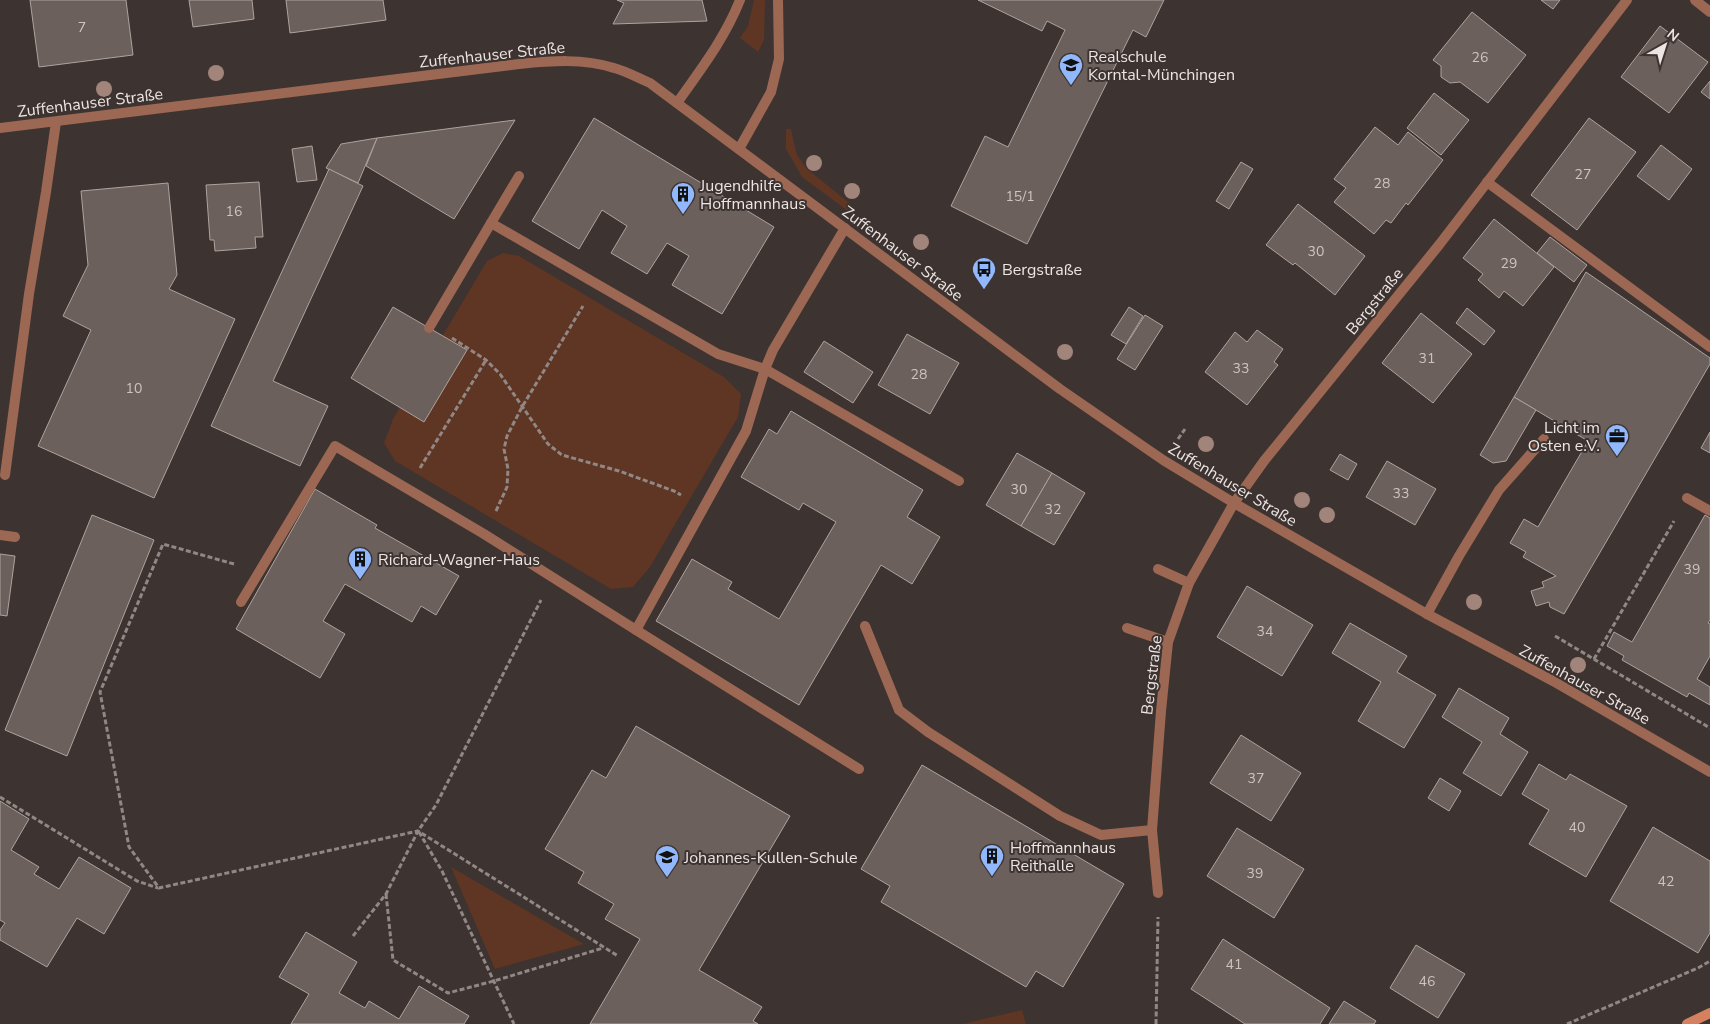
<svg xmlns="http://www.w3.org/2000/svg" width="1710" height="1024" viewBox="0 0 1710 1024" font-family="'Nunito Sans',sans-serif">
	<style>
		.green { fill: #5f3524 }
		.building { fill: #6b605c; stroke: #aea39e }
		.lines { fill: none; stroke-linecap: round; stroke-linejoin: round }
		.path { stroke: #918885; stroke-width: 3; stroke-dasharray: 5 2.5; stroke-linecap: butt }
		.lane { stroke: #9c6753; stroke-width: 10 }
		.street { stroke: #9c6753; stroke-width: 10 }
		.secondary { stroke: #d58160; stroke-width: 10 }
		.tree { fill: #a1847a }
		.labels { text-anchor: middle; stroke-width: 4; stroke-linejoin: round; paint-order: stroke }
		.number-label { font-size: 14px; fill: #ccc4c1 }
		.street-label { font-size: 16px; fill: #ece5e3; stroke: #3d3330 }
		.poi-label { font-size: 16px; fill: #ece5e3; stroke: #3d3330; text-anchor: start }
	</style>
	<rect width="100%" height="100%" fill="#3d3330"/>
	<g class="green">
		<path d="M754,0H765L764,40L758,52L740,38L748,26Z"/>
		<path d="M786,129H791L797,155L807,169L852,205L848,211L802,177L786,149Z"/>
		<path d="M503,253L519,256L724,377L741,394L738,417L650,567L633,587L611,589L395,461L384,443L393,419L487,261Z"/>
		<path d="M451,867L584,944L495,969Z"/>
		<path d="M1022,1010L1026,1024H962Z"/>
	</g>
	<g class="building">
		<path d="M30,0H126L133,55L39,67Z"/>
		<path d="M189,0H252L254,19L193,27Z"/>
		<path d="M286,0H383L386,20L290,33Z"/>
		<path d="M617,0H702L707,21L613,24L624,3Z"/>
		<path d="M978,0H1164L1146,37L1133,30L1027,244L951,206L985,136L1008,147L1065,30L1047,21L1042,31Z"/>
		<path d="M1541,0H1560L1553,9Z"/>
		<path d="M1472,12L1526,55L1488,103L1460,82L1450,83L1441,77V66L1433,60Z"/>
		<path d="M1660,26L1708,62L1669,113L1621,77Z"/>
		<path d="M1710,81V99L1701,92Z"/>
		<path d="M1434,93L1469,120L1441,155L1407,128Z"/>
		<path d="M594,118L774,227L722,314L672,285L689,256L667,243L647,274L611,253L627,226L602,210L579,249L532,221Z"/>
		<path d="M1589,118L1636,152L1577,230L1531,195Z"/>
		<path d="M515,120L454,219L366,166L377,138Z"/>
		<path d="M1375,127L1398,145L1408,132L1443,160L1408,205L1406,203L1391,223L1386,220L1374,234L1334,202L1346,188L1334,179Z"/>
		<path d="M377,138L358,183L326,168L341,144Z"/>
		<path d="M1661,145L1692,169L1669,200L1637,176Z"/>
		<path d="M312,146L317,180L297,182L292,149Z"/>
		<path d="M1241,162L1253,169L1229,209L1216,201Z"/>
		<path d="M329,169L363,186L273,381L328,406L300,466L211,426Z"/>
		<path d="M259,182L263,237H255L256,248L215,251L214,240H210L206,185Z"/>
		<path d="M168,183L177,275L169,289L235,319L154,498L38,446L91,330L63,316L88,265L81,191Z"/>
		<path d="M1298,204L1365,256L1335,295L1295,263L1293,265L1266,245Z"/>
		<path d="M1494,219L1554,267L1523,306L1504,291L1499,298L1478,280L1483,274L1463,258Z"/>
		<path d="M1550,237L1587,265L1574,282L1537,253Z"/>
		<path d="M1586,272L1710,358V364L1564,614L1550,607L1549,602L1536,606L1531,591L1544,587L1542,582L1556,576L1523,557L1526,552L1510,543L1524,519L1538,527L1588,441L1514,397Z"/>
		<path d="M393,307L467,350L424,422L351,378Z"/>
		<path d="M1129,307L1143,316L1126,344L1111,335Z"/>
		<path d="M1467,308L1495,331L1484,345L1456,323Z"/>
		<path d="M1421,313L1472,354L1433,403L1382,363Z"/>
		<path d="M1145,315L1163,326L1135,370L1117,359Z"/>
		<path d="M1257,330L1283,349L1274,362L1278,365L1247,405L1205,372L1235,332L1247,342Z"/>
		<path d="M907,334L959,363L930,414L878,385Z"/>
		<path d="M824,341L873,372L853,403L804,372Z"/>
		<path d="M1514,397L1536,410L1506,461L1493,463L1480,455Z"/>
		<path d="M791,411L923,490L907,517L940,537L912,584L881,565L799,705L656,621L692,559L732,582L728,589L779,619L836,522L803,503L799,510L741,477L769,429L777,434Z"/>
		<path d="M1710,432V453L1701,448Z"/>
		<path d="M1017,453L1052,473L1021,526L986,505Z"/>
		<path d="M1340,454L1357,464L1348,480L1330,470Z"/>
		<path d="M1387,461L1436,489L1415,525L1366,497Z"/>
		<path d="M1052,473L1085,493L1054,545L1021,526Z"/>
		<path d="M315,489L377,525L375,528L459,576L436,615L421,606L412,622L345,584L323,621L345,634L320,678L236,629Z"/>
		<path d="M92,515L154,540L67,756L5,730Z"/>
		<path d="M1705,515L1710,518V620L1708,623L1710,624V656L1697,679L1710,687V705L1689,693L1687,697L1622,660L1624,656L1607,646L1614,632L1632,642Z"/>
		<path d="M0,554L15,556L7,616L0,615Z"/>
		<path d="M1247,586L1313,625L1282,676L1217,637Z"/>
		<path d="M1350,623L1407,656L1397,672L1436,695L1404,748L1358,721L1381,682L1332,653Z"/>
		<path d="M1459,688L1509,718L1500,734L1528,752L1501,796L1463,773L1482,742L1442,717Z"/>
		<path d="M636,726L790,816L699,970L762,1007L753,1021L758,1024H590L640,939L605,919L614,904L578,883L584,872L545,849L592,770L606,778Z"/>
		<path d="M1241,735L1301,773L1271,821L1210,783Z"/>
		<path d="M1539,764L1566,780L1570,774L1627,806L1586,877L1529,844L1549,810L1522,794Z"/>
		<path d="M922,765L1124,884L1063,987L1036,971L1026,987L881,902L890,886L861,869Z"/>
		<path d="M1440,778L1461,791L1449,811L1428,798Z"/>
		<path d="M0,801L29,819L11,850L39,867L34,874L59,889L79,857L131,888L104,934L77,918L47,967L0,940V930L5,923L0,920Z"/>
		<path d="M1653,827L1710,861V933L1698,953L1610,901Z"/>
		<path d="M1237,828L1304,869L1274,918L1207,876Z"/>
		<path d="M306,932L357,962L339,993L365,1008L369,1001L399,1019L419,986L469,1016L464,1024H291L309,994L279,977Z"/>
		<path d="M1223,939L1330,1008L1320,1024H1245L1191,989Z"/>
		<path d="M1416,945L1465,974L1438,1018L1390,988Z"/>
		<path d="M1344,1001L1376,1021L1374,1024H1329Z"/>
	</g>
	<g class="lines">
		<g class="path">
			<path d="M452,338L486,360L500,374L548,444L562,455L619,471L674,491L681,495"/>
			<path d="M1178,439L1185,429"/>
			<path d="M420,468L486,360"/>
			<path d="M496,511L507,487L508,469L504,449L507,436L522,407L583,306"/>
			<path d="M234,564L163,544L100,692L129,847L159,888L418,831L618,956"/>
			<path d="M1555,636L1710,728"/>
			<path d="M1594,659L1674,521"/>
			<path d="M0,797L137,881L158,888"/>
			<path d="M419,832L442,871L514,1024"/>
			<path d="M386,894L393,960L448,993L494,981L603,948"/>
			<path d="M353,936L386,894L418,831L436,805L541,600"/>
			<path d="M1156,1024L1158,917"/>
			<path d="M1567,1024L1698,968L1710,961"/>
		</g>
		<g class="lane">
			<path d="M1487,182L1710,347"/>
			<path d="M491,223L519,176"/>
			<path d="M429,328L491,223L718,354L765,369L959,481"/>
			<path d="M5,475L29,294L46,192L56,122"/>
			<path d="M1687,498L1710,511"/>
			<path d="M0,535L15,537"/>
			<path d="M1158,569L1189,583"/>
			<path d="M241,602L335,446L484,534L636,630L746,431L765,369L773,350L845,228"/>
			<path d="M1427,614L1459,556L1499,490L1544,439"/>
			<path d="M865,626L899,710L928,732L1060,816L1101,835L1152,830"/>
			<path d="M1127,628L1168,642"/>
			<path d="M636,630L859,769"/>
		</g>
		<g class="street">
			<path d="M1695,0L1710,12"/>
			<path d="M677,103C701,69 725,38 740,0"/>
			<path d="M0,128L519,64C551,61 583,58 614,68C626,71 638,78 650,83L1060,389L1163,460L1234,503L1427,614L1553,681L1710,772"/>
			<path d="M739,149L771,92L779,59L778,0"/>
			<path d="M1158,893L1152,830L1161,711L1168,642L1189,583L1234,503L1264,461L1439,245L1627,0"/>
		</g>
		<path class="secondary" d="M1687,1024L1710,1013"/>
	</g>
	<g class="tree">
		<circle cx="216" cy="73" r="8"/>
		<circle cx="104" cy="89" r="8"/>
		<circle cx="814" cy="163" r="8"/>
		<circle cx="852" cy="191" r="8"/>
		<circle cx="921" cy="242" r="8"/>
		<circle cx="1065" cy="352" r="8"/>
		<circle cx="1206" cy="444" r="8"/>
		<circle cx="1302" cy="500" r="8"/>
		<circle cx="1327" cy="515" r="8"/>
		<circle cx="1474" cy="602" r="8"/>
		<circle cx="1578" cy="665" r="8"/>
	</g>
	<defs>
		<g id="school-pin" transform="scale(1.25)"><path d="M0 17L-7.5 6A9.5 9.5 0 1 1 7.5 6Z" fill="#91b8fd" stroke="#3d3330"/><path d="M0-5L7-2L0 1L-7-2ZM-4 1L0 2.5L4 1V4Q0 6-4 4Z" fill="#111"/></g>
		<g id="building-pin" transform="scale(1.25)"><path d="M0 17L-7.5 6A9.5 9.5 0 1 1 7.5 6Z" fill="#91b8fd" stroke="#3d3330"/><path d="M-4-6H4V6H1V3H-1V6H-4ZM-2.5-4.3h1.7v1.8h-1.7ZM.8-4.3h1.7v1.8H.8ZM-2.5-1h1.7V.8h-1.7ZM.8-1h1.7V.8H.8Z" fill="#111"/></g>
		<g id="bus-pin" transform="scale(1.25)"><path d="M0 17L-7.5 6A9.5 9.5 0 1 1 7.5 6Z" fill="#91b8fd" stroke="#3d3330"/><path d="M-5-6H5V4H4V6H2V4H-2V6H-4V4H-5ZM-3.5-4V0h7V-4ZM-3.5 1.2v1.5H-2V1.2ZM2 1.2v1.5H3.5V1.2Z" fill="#111"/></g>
		<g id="office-pin" transform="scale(1.25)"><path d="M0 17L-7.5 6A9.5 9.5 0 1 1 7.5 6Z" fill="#91b8fd" stroke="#3d3330"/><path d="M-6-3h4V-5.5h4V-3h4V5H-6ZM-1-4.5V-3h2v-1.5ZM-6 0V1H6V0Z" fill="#111"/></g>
	</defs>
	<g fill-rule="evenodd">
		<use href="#school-pin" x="1071" y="65"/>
		<use href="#building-pin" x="683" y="194"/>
		<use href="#bus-pin" x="984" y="269"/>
		<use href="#office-pin" x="1617" y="436"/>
		<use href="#building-pin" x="360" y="559"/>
		<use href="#building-pin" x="992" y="856"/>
		<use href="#school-pin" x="667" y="857"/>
	</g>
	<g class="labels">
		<g class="number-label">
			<text x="82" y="32">7</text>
			<text x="1480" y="62">26</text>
			<text x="1583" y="179">27</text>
			<text x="1382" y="188">28</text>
			<text x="1020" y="201">15/1</text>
			<text x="234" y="216">16</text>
			<text x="1316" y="256">30</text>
			<text x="1509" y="268">29</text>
			<text x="1427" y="363">31</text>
			<text x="1241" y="373">33</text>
			<text x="919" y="379">28</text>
			<text x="134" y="393">10</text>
			<text x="1019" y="494">30</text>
			<text x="1401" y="498">33</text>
			<text x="1053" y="514">32</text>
			<text x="1692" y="574">39</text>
			<text x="1265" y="636">34</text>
			<text x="1256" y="783">37</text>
			<text x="1577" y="832">40</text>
			<text x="1255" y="878">39</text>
			<text x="1666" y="886">42</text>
			<text x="1234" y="969">41</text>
			<text x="1427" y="986">46</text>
		</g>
		<g class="street-label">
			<text transform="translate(492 54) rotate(-6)" y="6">Zuffenhauser Straße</text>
			<text transform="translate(90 102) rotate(-7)" y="6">Zuffenhauser Straße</text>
			<text transform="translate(903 253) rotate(37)" y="6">Zuffenhauser Straße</text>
			<text transform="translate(1374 301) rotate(-51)" y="6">Bergstraße</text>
			<text transform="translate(1233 484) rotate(31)" y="6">Zuffenhauser Straße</text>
			<text transform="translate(1151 675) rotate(-83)" y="6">Bergstraße</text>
			<text transform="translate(1585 684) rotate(29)" y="6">Zuffenhauser Straße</text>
		</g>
		<g class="poi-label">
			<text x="1088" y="62">Realschule<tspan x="1088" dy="18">Korntal-Münchingen</tspan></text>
			<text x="700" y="191">Jugendhilfe<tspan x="700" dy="18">Hoffmannhaus</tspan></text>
			<text x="1002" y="275">Bergstraße</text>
			<text x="1600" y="433" text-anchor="end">Licht im<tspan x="1600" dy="18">Osten e.V.</tspan></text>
			<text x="378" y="565">Richard-Wagner-Haus</text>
			<text x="1010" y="853">Hoffmannhaus<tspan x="1010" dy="18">Reithalle</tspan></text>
			<text x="684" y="863">Johannes-Kullen-Schule</text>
		</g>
	</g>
	<g transform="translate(1665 45) rotate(39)" stroke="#3d3330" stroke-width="4" paint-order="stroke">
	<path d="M0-4L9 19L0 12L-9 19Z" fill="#ece5e3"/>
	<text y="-8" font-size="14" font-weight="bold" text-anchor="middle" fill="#ece5e3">N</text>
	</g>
</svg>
